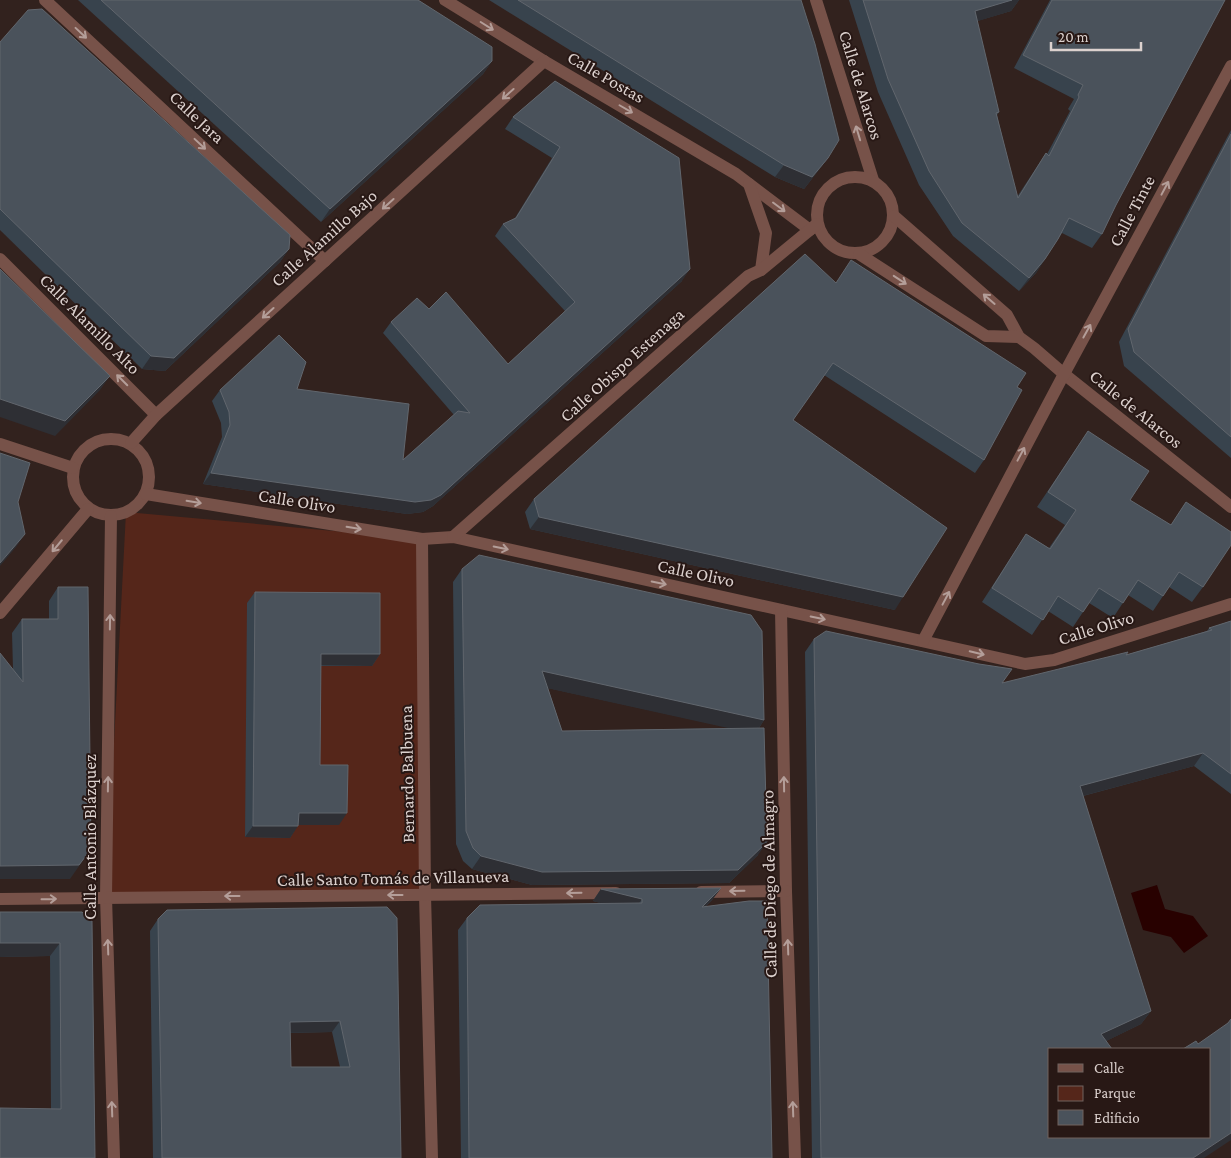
<svg xmlns="http://www.w3.org/2000/svg" width="1231" height="1158" viewBox="0 0 1231 1158" font-family="'Crimson Pro',serif">
	<style>
		.green { fill: #55261a }
		.water { fill: #280100 }
		.lines { fill: none; stroke-linecap: round; stroke-linejoin: round }
		.minor { stroke: #775249; stroke-width: 12 }
		.wall { fill: #38434d; fill-rule: evenodd }
		.shaded-wall { fill: #2e2f34 }
		.building { fill: #4a525b; stroke: #61666d; fill-rule: evenodd }
		.oneway { stroke: #b49e99 }
		.labels { text-anchor: middle; stroke-width: 4; stroke-linejoin: round; paint-order: stroke }
		.street-label { font-size: 18px; fill: #dcd1ce; stroke: #281815 }
	</style>
	<rect width="100%" height="100%" fill="#32221e"/>
	<path class="green" d="M126,512L422,539L425,895L106,897Z"/>
	<path class="water" d="M1157,885L1165,909L1193,916L1208,936L1184,953L1171,937L1143,930L1131,893Z"/>
	<g class="lines">
		<g class="minor">
			<path d="M45,0L325,261"/>
			<path d="M445,0L544,61L736,174L810,230"/>
			<path d="M816,0L873,180"/>
			<circle cx="855" cy="215" r="38"/>
			<path d="M749,184L766,233L761,270"/>
			<path d="M894,216L1007,315L1019,337L1034,348L1064,374L1231,507"/>
			<path d="M859,254L986,336L1019,337"/>
			<path d="M0,259L156,415"/>
			<circle cx="111" cy="477" r="38"/>
			<path d="M131,443L156,415L544,61"/>
			<path d="M0,444L73,468"/>
			<path d="M146,494L422,539L453,537L1025,664L1054,660L1231,604"/>
			<path d="M111,516L106,897L114,1158"/>
			<path d="M453,537L748,276L761,270L817,224"/>
			<path d="M422,539L425,895L432,1158"/>
			<path d="M781,610L786,891L795,1158"/>
			<path d="M0,613L88,509"/>
			<path d="M923,641L1064,374L1231,66"/>
			<path d="M701,892L786,891"/>
			<path d="M0,899L616,893"/>
		</g>
	</g>
	<g class="wall">
		<path d="M78,0H418L492,61L483,74L321,222Z"/>
		<path d="M489,0H801L828,158L804,189L775,177Z"/>
		<path d="M849,0H1019L1011,11L977,21L999,112L997,115L1017,197L1046,153L1047,154L1070,111L1068,109L1074,99L1014,68L1050,0H1225L1116,205L1102,234L1092,248L1062,233L1036,273L1019,291L953,236L919,185L878,92Z"/>
		<path d="M0,42L289,249L280,262L165,371L142,369L0,230Z"/>
		<path d="M555,81L682,281L433,506L423,512L407,514L203,484L222,437L221,423L212,401L220,390L297,389L403,460L454,415L383,333L391,322L429,309L508,364L565,311L495,236L503,224L515,218L552,158L505,129L513,117Z"/>
		<path d="M1231,130V458L1124,366L1119,342Z"/>
		<path d="M836,282L1017,387L984,460L975,473L824,375L793,420L895,610L530,529L525,512L534,499Z"/>
		<path d="M1088,431L1130,500L1171,525L1186,502L1203,587L1192,602L1169,587L1153,611L1128,595L1113,618L1089,603L1073,627L1048,611L1032,635L982,602L1026,534L1049,548L1065,525L1037,507Z"/>
		<path d="M462,569L764,720L759,728L758,855L729,883L532,885L472,869L463,861L456,844L453,582ZM548,688L731,728L562,731Z"/>
		<path d="M58,587L70,879L13,669L12,633L22,619H49V601Z"/>
		<path d="M255,592L380,654L372,666H321L320,765L339,825H298L290,838L245,837L247,603Z"/>
		<path d="M1231,621V794L1194,766L1083,796L1151,1011L1141,1024L1106,1041L1050,1049L1204,1158H812L805,652L814,639L1002,683L1126,655L1207,631L1209,628Z"/>
		<path d="M721,888L712,900L706,906L772,1158H461L458,930L467,918L601,903L593,901L601,889Z"/>
		<path d="M387,907L401,1158H153L150,931L158,919ZM332,1032L340,1067H291L290,1033Z"/>
		<path d="M0,912H82L95,1158L51,1109L50,956L0,957Z"/>
	</g>
	<g class="shaded-wall">
		<path d="M1012,0H1019L1011,11L965,25L975,11Z"/>
		<path d="M492,61L483,74L321,222L330,209Z"/>
		<path d="M828,158L804,189L775,177L784,165Z"/>
		<path d="M289,249L280,262L165,371L142,369L151,356Z"/>
		<path d="M1045,259L1036,273L1019,291L1029,278Z"/>
		<path d="M690,269L682,281L433,506L423,512L407,514L203,484L211,473L415,502Z"/>
		<path d="M110,376L100,390L55,436L0,417V399Z"/>
		<path d="M539,517L903,597L895,610L530,529Z"/>
		<path d="M25,534L16,547L0,566V563Z"/>
		<path d="M321,654H380L372,666L313,665Z"/>
		<path d="M542,671L764,720L755,734L533,685Z"/>
		<path d="M1203,753L1194,766L1071,799L1080,786Z"/>
		<path d="M299,813H347L339,825H291Z"/>
		<path d="M253,826H298L290,838L245,837Z"/>
		<path d="M767,842L758,855L729,883L532,885L472,869L481,856Z"/>
		<path d="M91,849L70,879H0V866Z"/>
		<path d="M721,888L712,900L693,919L702,907Z"/>
		<path d="M601,889L642,899L633,912L593,901Z"/>
		<path d="M0,943H60L50,956L0,957Z"/>
		<path d="M1151,1011L1141,1024L1092,1048L1101,1034Z"/>
		<path d="M340,1021L332,1032L281,1033L290,1022Z"/>
		<path d="M1231,1133V1140L1204,1158H1193Z"/>
	</g>
	<g class="building">
		<path d="M101,0H418L492,47V61L330,209Z"/>
		<path d="M518,0H801L815,44L839,140L828,158L812,177L784,165Z"/>
		<path d="M863,0H1012L975,11L999,112L996,113L1018,198L1046,153L1049,156L1079,97L1078,95L1083,85L1023,55L1052,0H1225L1116,205L1102,234L1069,218L1058,239L1045,259L1029,278L962,223L929,171L888,79Z"/>
		<path d="M42,9L290,235L289,249L174,358L151,356L0,209V42L28,10Z"/>
		<path d="M555,81L679,158L690,269L441,495L431,500L415,502L211,473L230,425L229,412L220,390L279,335L306,362L297,389L409,404L403,460L458,411L470,413L391,322L417,298L429,309L446,292L508,364L575,302L503,224L516,218L560,147L513,117Z"/>
		<path d="M1231,134V437L1134,352L1128,329Z"/>
		<path d="M805,254L836,283L851,260L1026,373L1017,387L1022,390L984,460L833,363L793,420L947,528L903,597L539,517L534,499Z"/>
		<path d="M0,269L110,376L65,421L0,399Z"/>
		<path d="M1088,431L1149,471L1130,500L1171,525L1186,502L1231,532V545L1203,587L1179,572L1163,596L1138,580L1123,603L1099,588L1083,612L1058,596L1043,620L992,588L1026,534L1050,549L1076,510L1048,492Z"/>
		<path d="M0,453L30,463L18,502L25,534L0,563Z"/>
		<path d="M479,555L751,615L762,631L764,720L542,671L562,731L764,728L767,842L738,870L542,872L481,856L473,848L466,831L462,569Z"/>
		<path d="M58,587H88L91,849L79,865L0,866V653L23,682L22,619H58Z"/>
		<path d="M255,592L380,593V654H321L320,765H348L347,813H299L298,826H253Z"/>
		<path d="M1231,621V774L1203,753L1080,786L1151,1011L1101,1034L1112,1049H1050V1137H1210V1049H1183L1196,1041L1198,1044L1228,1023L1231,1019V1133L1193,1158H821L814,639L826,631L979,664L1012,669L1002,683L1128,652L1126,655L1212,630L1209,628Z"/>
		<path d="M721,888L702,907L749,901H767L772,1158H469L467,918L480,905L642,903V899L601,889Z"/>
		<path d="M387,907L397,918L401,1158H162L158,919L167,910ZM340,1021L350,1067H291L290,1022Z"/>
		<path d="M0,912H82L92,921L95,1158H0V1108L61,1109L60,943H0Z"/>
	</g>
	<defs><path id="oneway-shaft" d="M-6 0H5M1.5-3L5.5 0L1.5 3" fill="none" stroke-width="1.6" stroke-linecap="round" stroke-linejoin="round" transform="scale(1.25)"/></defs>
	<g class="oneway">
		<use href="#oneway-shaft" transform="translate(487 26) rotate(32)"/>
		<use href="#oneway-shaft" transform="translate(81 33) rotate(43)"/>
		<use href="#oneway-shaft" transform="translate(508 94) rotate(138)"/>
		<use href="#oneway-shaft" transform="translate(626 109) rotate(30)"/>
		<use href="#oneway-shaft" transform="translate(858 133) rotate(-107)"/>
		<use href="#oneway-shaft" transform="translate(200 144) rotate(43)"/>
		<use href="#oneway-shaft" transform="translate(1165 188) rotate(-62)"/>
		<use href="#oneway-shaft" transform="translate(388 204) rotate(138)"/>
		<use href="#oneway-shaft" transform="translate(779 207) rotate(37)"/>
		<use href="#oneway-shaft" transform="translate(900 280) rotate(33)"/>
		<use href="#oneway-shaft" transform="translate(989 299) rotate(-139)"/>
		<use href="#oneway-shaft" transform="translate(268 313) rotate(138)"/>
		<use href="#oneway-shaft" transform="translate(1087 331) rotate(-61)"/>
		<use href="#oneway-shaft" transform="translate(122 380) rotate(-135)"/>
		<use href="#oneway-shaft" transform="translate(1021 454) rotate(-62)"/>
		<use href="#oneway-shaft" transform="translate(194 502) rotate(9)"/>
		<use href="#oneway-shaft" transform="translate(354 528) rotate(9)"/>
		<use href="#oneway-shaft" transform="translate(57 546) rotate(130)"/>
		<use href="#oneway-shaft" transform="translate(501 548) rotate(12)"/>
		<use href="#oneway-shaft" transform="translate(659 583) rotate(12)"/>
		<use href="#oneway-shaft" transform="translate(946 598) rotate(-62)"/>
		<use href="#oneway-shaft" transform="translate(818 618) rotate(12)"/>
		<use href="#oneway-shaft" transform="translate(110 622) rotate(-89)"/>
		<use href="#oneway-shaft" transform="translate(977 653) rotate(13)"/>
		<use href="#oneway-shaft" transform="translate(108 784) rotate(-89)"/>
		<use href="#oneway-shaft" transform="translate(784 784) rotate(-91)"/>
		<use href="#oneway-shaft" transform="translate(737 891) rotate(179)"/>
		<use href="#oneway-shaft" transform="translate(574 893) rotate(179)"/>
		<use href="#oneway-shaft" transform="translate(395 895) rotate(180)"/>
		<use href="#oneway-shaft" transform="translate(232 896) rotate(180)"/>
		<use href="#oneway-shaft" transform="translate(49 899) rotate(-1)"/>
		<use href="#oneway-shaft" transform="translate(108 947) rotate(-92)"/>
		<use href="#oneway-shaft" transform="translate(788 947) rotate(-92)"/>
		<use href="#oneway-shaft" transform="translate(112 1109) rotate(-92)"/>
		<use href="#oneway-shaft" transform="translate(793 1109) rotate(-92)"/>
	</g>
	<g class="labels">
		<g class="street-label">
			<text transform="translate(606 77) rotate(30)" y="6">Calle Postas</text>
			<text transform="translate(861 85) rotate(73)" y="6">Calle de Alarcos</text>
			<text transform="translate(197 117) rotate(43)" y="6">Calle Jara</text>
			<text transform="translate(1132 211) rotate(-62)" y="6">Calle Tinte</text>
			<text transform="translate(324 238) rotate(-42)" y="6">Calle Alamillo Bajo</text>
			<text transform="translate(90 324) rotate(45)" y="6">Calle Alamillo Alto</text>
			<text transform="translate(622 365) rotate(-42)" y="6">Calle Obispo Estenaga</text>
			<text transform="translate(1136 409) rotate(39)" y="6">Calle de Alarcos</text>
			<text transform="translate(297 501) rotate(9)" y="6">Calle Olivo</text>
			<text transform="translate(696 573) rotate(12)" y="6">Calle Olivo</text>
			<text transform="translate(1096 628) rotate(-17)" y="6">Calle Olivo</text>
			<text transform="translate(407 774) rotate(-91)" y="6">Bernardo Balbuena</text>
			<text transform="translate(90 837) rotate(-90)" y="6">Calle Antonio Blázquez</text>
			<text transform="translate(393 878) rotate(-1)" y="6">Calle Santo Tomás de Villanueva</text>
			<text transform="translate(769 884) rotate(-91)" y="6">Calle de Diego de Almagro</text>
		</g>
	</g>
	<rect x="1048" y="1048" width="162" height="90" fill="#281815" stroke="#70625f"/>
	<rect x="1058" y="1064" width="25" height="8" fill="#775249" stroke="#70625f"/>
	<text x="1094" y="1073" font-size="15" fill="#dcd1ce">Calle</text>
	<rect x="1058" y="1086" width="25" height="15" fill="#55261a" stroke="#70625f"/>
	<text x="1094" y="1098" font-size="15" fill="#dcd1ce">Parque</text>
	<rect x="1058" y="1110" width="25" height="15" fill="#4a525b" stroke="#70625f"/>
	<text x="1094" y="1123" font-size="15" fill="#dcd1ce">Edificio</text>
	<path d="M1051 42v8h90v-8" fill="none" stroke="#dcd1ce" stroke-width="2.5"/>
	<text x="1058" y="42" font-size="15" fill="#dcd1ce" stroke="#281815" stroke-width="4" paint-order="stroke">20 m</text>
</svg>
